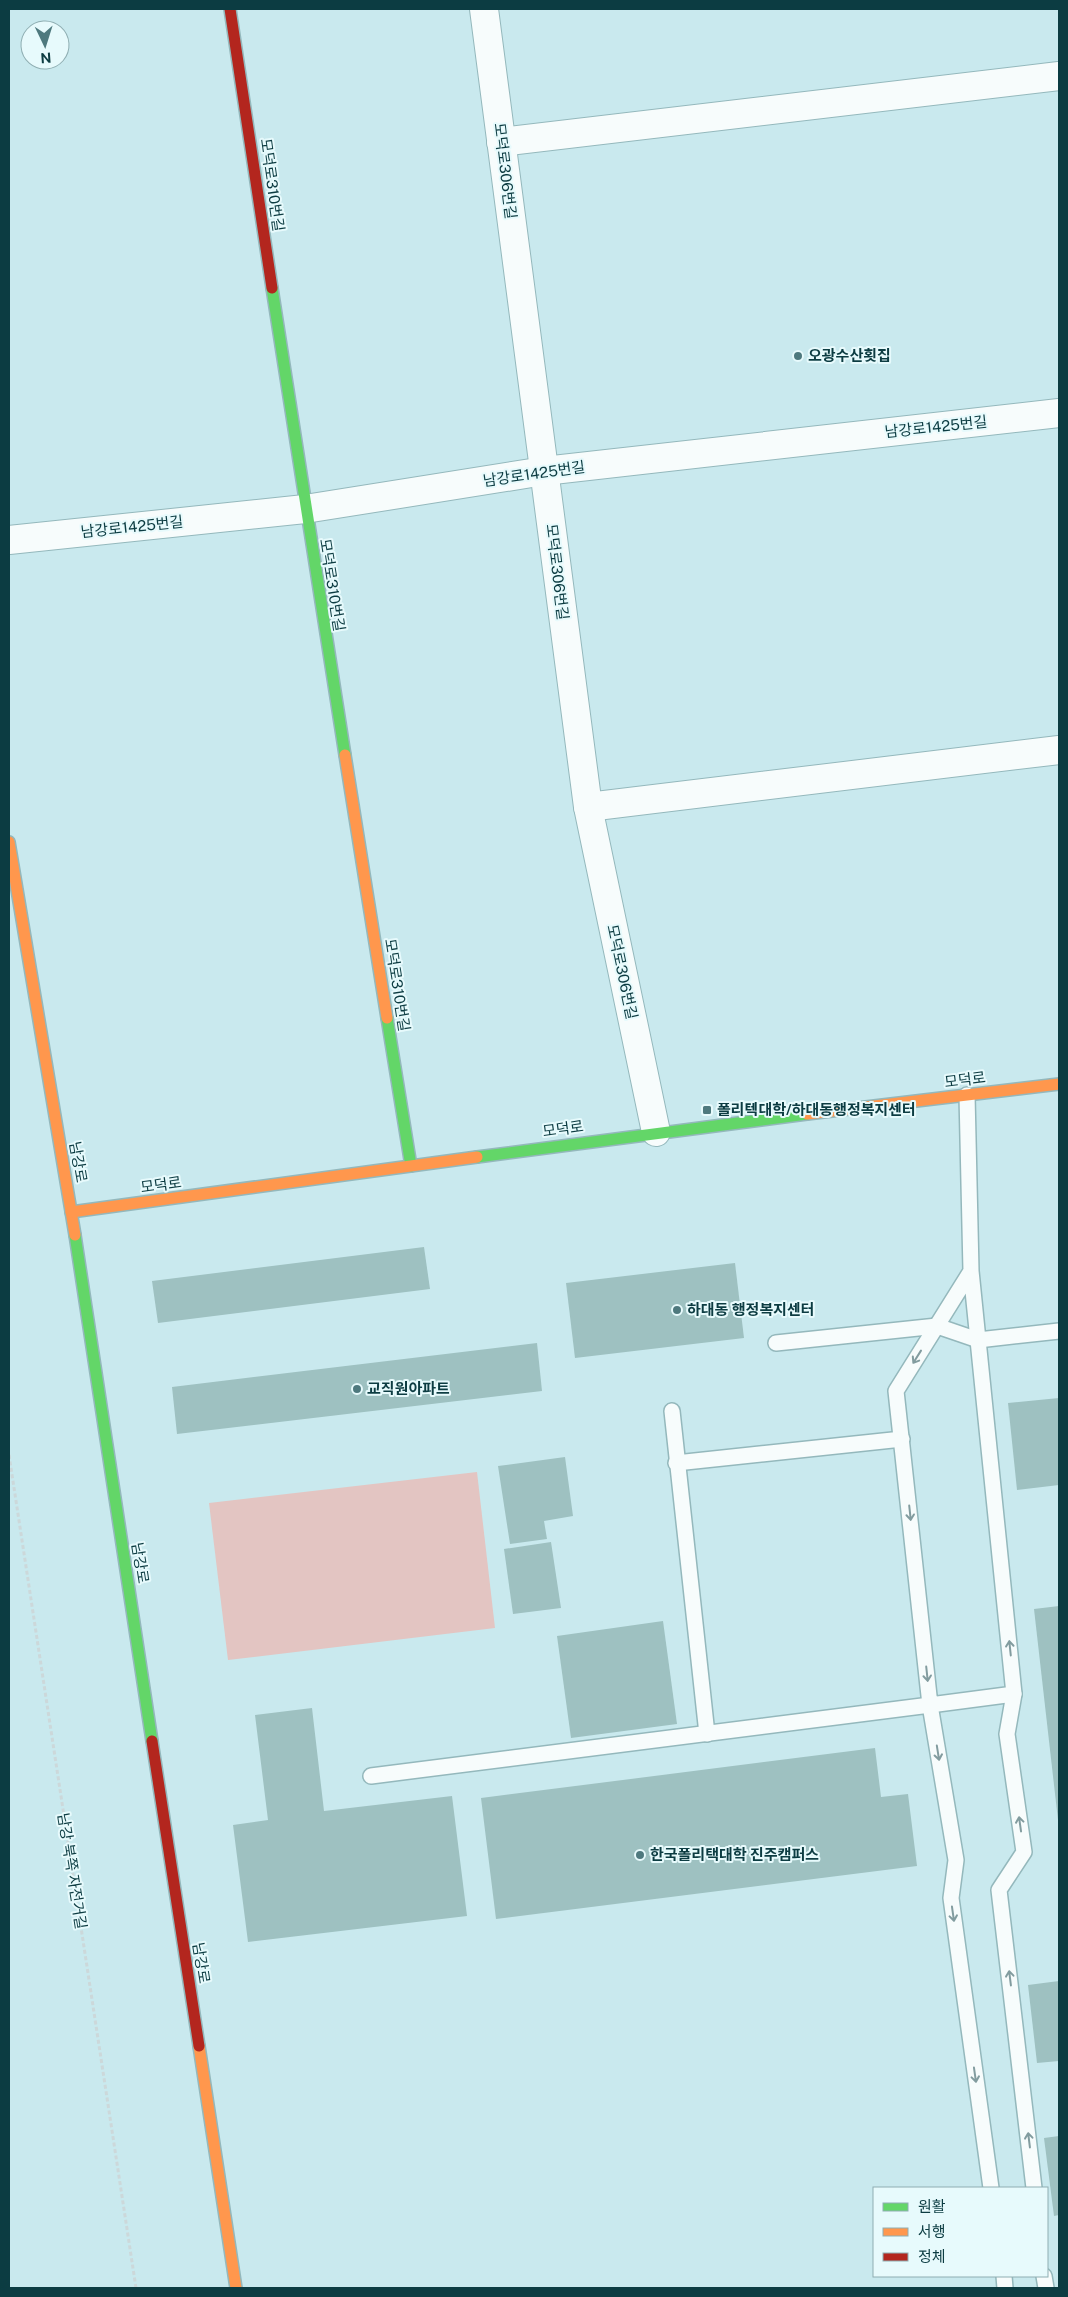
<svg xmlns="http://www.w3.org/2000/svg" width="1068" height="2297" viewBox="0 0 1068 2297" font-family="'Public Sans','Noto Sans KR',sans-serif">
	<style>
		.green { fill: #e3c5c2 }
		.building { fill: #9ec1c1 }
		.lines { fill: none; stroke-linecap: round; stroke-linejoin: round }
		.lane-casing { stroke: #94b8bc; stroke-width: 18 }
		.street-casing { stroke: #94b8bc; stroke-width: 30 }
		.fast-casing { stroke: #94b8bc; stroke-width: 14 }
		.slow-casing { stroke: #94b8bc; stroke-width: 14 }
		.jam-casing { stroke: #94b8bc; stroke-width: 14 }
		.path { stroke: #ccd8da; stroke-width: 3; stroke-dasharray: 4 2.5; stroke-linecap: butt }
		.lane { stroke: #f7fcfc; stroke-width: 15 }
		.street { stroke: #f7fcfc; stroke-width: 28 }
		.fast { stroke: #63d668; stroke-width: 11 }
		.slow { stroke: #ff974d; stroke-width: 11 }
		.jam { stroke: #b3261e; stroke-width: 11 }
		.oneway { stroke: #829c9f }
		.poi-dot { fill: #4e797e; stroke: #e7fafc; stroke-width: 2 }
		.labels { text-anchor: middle; stroke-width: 4; stroke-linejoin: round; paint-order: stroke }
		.street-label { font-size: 15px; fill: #0c3c42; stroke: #e7fafc }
		.poi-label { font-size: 15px; font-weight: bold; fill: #0c3c42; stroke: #e7fafc; text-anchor: start }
	</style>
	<rect width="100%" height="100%" fill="#c9e9ee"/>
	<path class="green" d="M477,1472L495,1628L228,1660L209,1503Z"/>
	<g class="building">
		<path d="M424,1247L430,1289L158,1323L152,1281Z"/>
		<path d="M735,1263L744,1338L575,1358L566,1283Z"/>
		<path d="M537,1343L542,1391L177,1434L172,1387Z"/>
		<path d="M1059,1398V1485L1017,1490L1008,1403Z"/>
		<path d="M565,1457L573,1516L544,1521L547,1539L510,1544L498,1466Z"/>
		<path d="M551,1542L561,1608L513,1614L504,1549Z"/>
		<path d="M1059,1606V1820H1058L1034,1609Z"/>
		<path d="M663,1621L677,1724L571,1738L557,1636Z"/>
		<path d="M312,1708L324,1811L452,1796L467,1916L248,1942L233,1825L268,1820L255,1715Z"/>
		<path d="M875,1748L881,1797L908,1794L917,1866L496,1919L481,1798Z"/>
		<path d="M1059,1981V2061L1037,2063L1028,1985Z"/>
		<path d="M1059,2136V2215L1054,2216L1044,2138Z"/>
	</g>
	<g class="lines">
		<g class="lane-casing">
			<g id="lane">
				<path d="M967,1095L971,1271L1014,1694L930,1705L896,1391L971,1271"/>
				<path d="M776,1343L937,1326L978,1340L1059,1331"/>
				<path d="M672,1411L707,1734"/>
				<path d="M676,1463L902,1439"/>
				<path d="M1014,1694L1007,1734L1024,1852L999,1890L1034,2188"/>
				<path d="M371,1776L930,1705L956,1860L951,1898L991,2188"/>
				<path d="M1004,2276L1005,2288"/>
				<path d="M1044,2276L1046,2288"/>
			</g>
		</g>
		<g class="street-casing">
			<g id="street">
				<path d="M484,9L588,807L656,1132"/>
				<path d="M501,142L1059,76"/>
				<path d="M9,540L305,509L544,471L1059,413"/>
				<path d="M588,807L1059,750"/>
			</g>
		</g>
		<g class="fast-casing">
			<g id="fast">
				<path d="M272,288L345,755"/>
				<path d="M387,1018L411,1166"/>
				<path d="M477,1157L807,1114"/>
				<path d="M75,1235L152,1741"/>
			</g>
		</g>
		<g class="slow-casing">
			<g id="slow">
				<path d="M345,755L387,1018"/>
				<path d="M9,842L75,1235"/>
				<path d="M807,1114L1059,1084"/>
				<path d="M71,1212L477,1157"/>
				<path d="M199,2046L236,2288"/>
			</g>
		</g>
		<g class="jam-casing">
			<g id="jam">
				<path d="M230,9L272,288"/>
				<path d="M152,1741L199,2046"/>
			</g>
		</g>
		<path class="path" d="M9,1455L136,2288"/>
		<use href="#lane" class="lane"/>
		<use href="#street" class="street"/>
		<use href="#fast" class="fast"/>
		<use href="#slow" class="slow"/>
		<use href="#jam" class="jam"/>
	</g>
	<defs><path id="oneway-shaft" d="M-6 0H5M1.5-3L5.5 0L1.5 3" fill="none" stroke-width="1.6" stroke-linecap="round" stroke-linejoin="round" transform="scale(1.25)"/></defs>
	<g class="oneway">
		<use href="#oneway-shaft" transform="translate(917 1357) rotate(122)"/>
		<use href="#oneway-shaft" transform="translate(910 1513) rotate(84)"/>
		<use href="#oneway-shaft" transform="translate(1010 1648) rotate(-96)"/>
		<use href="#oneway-shaft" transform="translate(927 1674) rotate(84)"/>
		<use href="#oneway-shaft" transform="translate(938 1753) rotate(81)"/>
		<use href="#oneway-shaft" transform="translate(1020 1824) rotate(-98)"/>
		<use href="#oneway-shaft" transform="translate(953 1914) rotate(82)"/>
		<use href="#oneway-shaft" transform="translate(1010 1978) rotate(-97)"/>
		<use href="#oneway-shaft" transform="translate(975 2075) rotate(82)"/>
		<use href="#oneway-shaft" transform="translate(1029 2140) rotate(-97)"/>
	</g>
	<g class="poi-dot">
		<circle cx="798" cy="356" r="5"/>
		<rect x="702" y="1105" width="10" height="10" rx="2.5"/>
		<circle cx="677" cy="1310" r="5"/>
		<circle cx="357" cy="1389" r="5"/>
		<circle cx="640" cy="1855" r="5"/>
	</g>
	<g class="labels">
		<g class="street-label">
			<text transform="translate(505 171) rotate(83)" y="5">모덕로306번길</text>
			<text transform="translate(272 185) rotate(82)" y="5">모덕로310번길</text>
			<text transform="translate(936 427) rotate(-6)" y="5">남강로1425번길</text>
			<text transform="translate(534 474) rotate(-8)" y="5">남강로1425번길</text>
			<text transform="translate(132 527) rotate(-6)" y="5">남강로1425번길</text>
			<text transform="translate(557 572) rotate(83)" y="5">모덕로306번길</text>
			<text transform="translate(332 585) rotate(81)" y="5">모덕로310번길</text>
			<text transform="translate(622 972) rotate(78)" y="5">모덕로306번길</text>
			<text transform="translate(397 985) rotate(81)" y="5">모덕로310번길</text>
			<text transform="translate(965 1080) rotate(-7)" y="5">모덕로</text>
			<text transform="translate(563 1129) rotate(-8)" y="5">모덕로</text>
			<text transform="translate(78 1162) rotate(80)" y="5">남강로</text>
			<text transform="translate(161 1185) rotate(-8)" y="5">모덕로</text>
			<text transform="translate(140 1563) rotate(81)" y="5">남강로</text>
			<text transform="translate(72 1871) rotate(81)" y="5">남강 북쪽 자전거길</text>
			<text transform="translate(201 1963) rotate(81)" y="5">남강로</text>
		</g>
		<g class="poi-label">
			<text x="808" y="361">오광수산횟집</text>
			<text x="717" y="1115">폴리텍대학/하대동행정복지센터</text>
			<text x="687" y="1315">하대동 행정복지센터</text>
			<text x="367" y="1394">교직원아파트</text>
			<text x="650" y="1860">한국폴리택대학 진주캠퍼스</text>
		</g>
	</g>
	<rect width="1068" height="2297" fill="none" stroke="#0c3c42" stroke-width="20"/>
	<rect x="873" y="2187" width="175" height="90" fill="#e7fafc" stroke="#8faeb2"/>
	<rect x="883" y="2203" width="25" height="8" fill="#63d668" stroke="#8faeb2"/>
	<text x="918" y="2212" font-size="15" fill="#0c3c42">원활</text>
	<rect x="883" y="2228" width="25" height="8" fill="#ff974d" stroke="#8faeb2"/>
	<text x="918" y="2237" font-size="15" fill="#0c3c42">서행</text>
	<rect x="883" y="2253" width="25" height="8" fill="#b3261e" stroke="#8faeb2"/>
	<text x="918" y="2262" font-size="15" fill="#0c3c42">정체</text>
	<g transform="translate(45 45) rotate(176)"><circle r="24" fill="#e7fafc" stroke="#8faeb2"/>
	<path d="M0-4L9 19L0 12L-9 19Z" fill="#4e797e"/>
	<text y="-8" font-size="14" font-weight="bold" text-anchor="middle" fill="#0c3c42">N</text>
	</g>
</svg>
